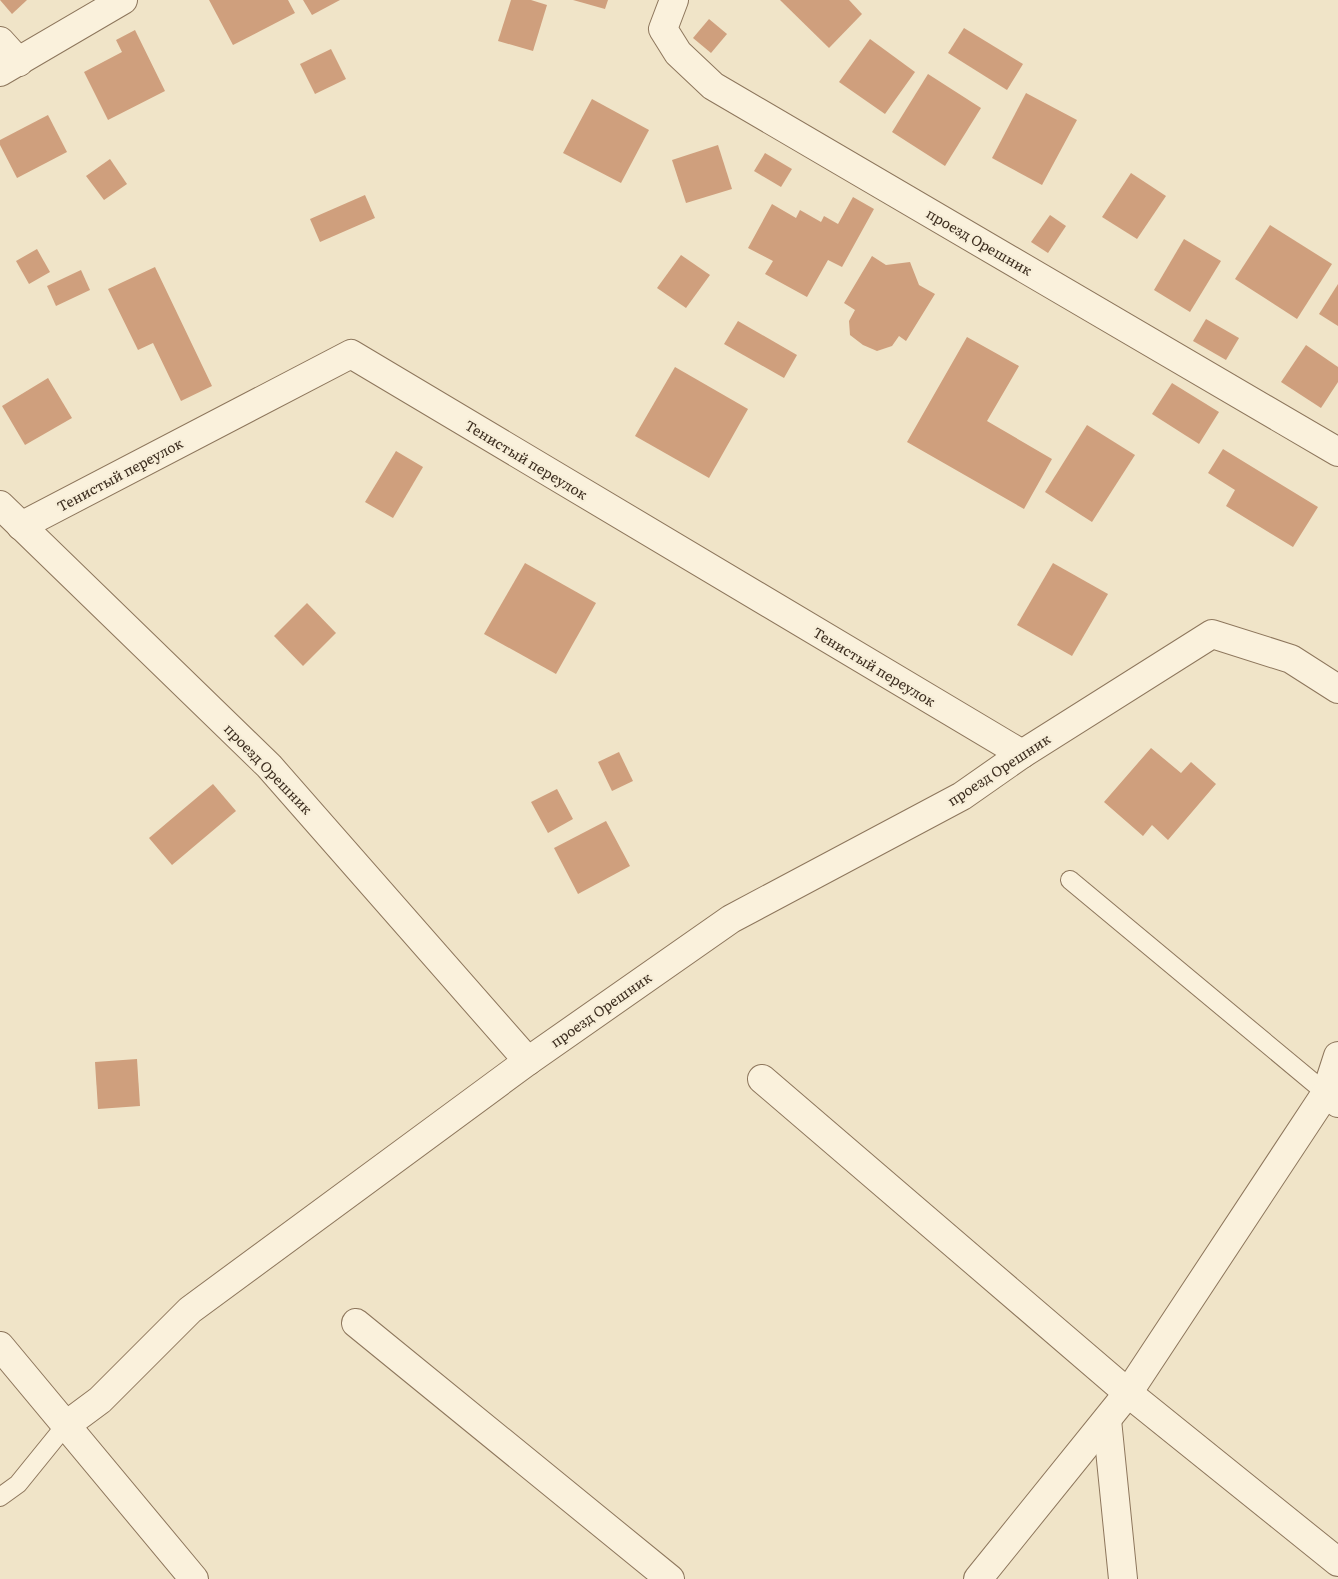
<svg xmlns="http://www.w3.org/2000/svg" width="1338" height="1579" viewBox="0 0 1338 1579" font-family="Literata,serif">
	<style>
		.building { fill: #cf9f7d }
		.lines { fill: none; stroke-linecap: round; stroke-linejoin: round }
		.lane-casing { stroke: #8d765c; stroke-width: 20 }
		.street-casing { stroke: #8d765c; stroke-width: 30 }
		.lane { stroke: #faf1dc; stroke-width: 18 }
		.street { stroke: #faf1dc; stroke-width: 28 }
		.labels { text-anchor: middle; stroke-width: 4.5; stroke-linejoin: round; paint-order: stroke }
		.street-label { font-size: 14px; fill: #3d2e20; stroke: #f7eed8 }
	</style>
	<rect width="100%" height="100%" fill="#f0e4c8"/>
	<g class="building">
		<path d="M0,0H27L12,14Z"/>
		<path d="M209,0H288L295,13L233,45Z"/>
		<path d="M303,0H340L312,15Z"/>
		<path d="M511,0H531L547,5L533,51L498,41Z"/>
		<path d="M573,0H608L605,9Z"/>
		<path d="M780,0H849L862,14L829,48Z"/>
		<path d="M709,19L727,34L711,53L693,38Z"/>
		<path d="M964,28L1023,64L1007,90L948,53Z"/>
		<path d="M135,30L165,91L108,120L84,72L122,52L116,40Z"/>
		<path d="M870,39L915,72L885,114L839,82Z"/>
		<path d="M331,49L346,79L315,94L300,64Z"/>
		<path d="M928,74L981,108L945,166L892,132Z"/>
		<path d="M1026,93L1077,120L1042,185L992,158Z"/>
		<path d="M592,99L649,130L621,183L563,153Z"/>
		<path d="M48,115L67,152L17,178L0,145V140Z"/>
		<path d="M718,145L732,189L686,203L672,160Z"/>
		<path d="M765,153L792,169L781,187L754,171Z"/>
		<path d="M110,159L127,184L104,200L86,176Z"/>
		<path d="M1131,173L1166,196L1137,239L1102,217Z"/>
		<path d="M365,195L375,218L320,242L310,219Z"/>
		<path d="M853,197L874,209L842,267L828,260L807,297L765,274L773,261L748,248L772,204L796,218L800,210L821,222L824,216L838,224Z"/>
		<path d="M1050,215L1066,226L1048,253L1031,242Z"/>
		<path d="M1270,225L1332,264L1297,319L1235,279Z"/>
		<path d="M1184,239L1221,261L1190,312L1154,290Z"/>
		<path d="M37,249L50,272L29,284L16,261Z"/>
		<path d="M681,255L710,275L686,308L657,288Z"/>
		<path d="M872,256L886,265L910,262L919,285L935,294L906,341L899,336L892,346L877,351L863,345L850,335L849,321L855,310L844,303Z"/>
		<path d="M155,267L212,386L181,401L153,343L138,350L108,289Z"/>
		<path d="M81,270L90,290L56,306L47,286Z"/>
		<path d="M1338,284V326L1319,314Z"/>
		<path d="M1206,319L1239,338L1226,360L1193,341Z"/>
		<path d="M738,321L797,355L784,378L724,344Z"/>
		<path d="M967,337L1019,366L987,421L1052,459L1024,509L907,442Z"/>
		<path d="M1306,345L1338,367V382L1321,408L1281,382Z"/>
		<path d="M675,367L748,409L709,478L635,436Z"/>
		<path d="M48,378L72,418L25,445L2,406Z"/>
		<path d="M1172,383L1219,412L1199,444L1152,414Z"/>
		<path d="M1087,425L1135,455L1092,522L1045,492Z"/>
		<path d="M1223,449L1318,507L1293,547L1226,506L1235,490L1208,473Z"/>
		<path d="M396,451L423,467L393,518L365,502Z"/>
		<path d="M525,563L596,603L556,674L484,634Z"/>
		<path d="M1053,563L1108,594L1072,656L1017,625Z"/>
		<path d="M307,603L336,633L303,666L274,636Z"/>
		<path d="M1151,748L1181,773L1191,762L1216,784L1168,840L1152,825L1143,836L1104,802Z"/>
		<path d="M619,752L633,781L612,791L598,762Z"/>
		<path d="M213,784L236,811L172,865L149,838Z"/>
		<path d="M557,789L573,819L548,833L531,802Z"/>
		<path d="M606,821L630,866L578,894L554,848Z"/>
		<path d="M137,1059L140,1106L98,1109L95,1062Z"/>
	</g>
	<g class="lines">
		<g class="lane-casing">
			<g id="lane">
				<path d="M1070,880L1326,1093"/>
				<path d="M0,1497L18,1484L65,1426"/>
			</g>
		</g>
		<g class="street-casing">
			<g id="street">
				<path d="M674,0L663,29L678,53L713,86L1338,452"/>
				<path d="M0,41L19,62"/>
				<path d="M0,72L123,0"/>
				<path d="M0,505L269,766L528,1061"/>
				<path d="M21,526L351,354L1022,754"/>
				<path d="M1338,1056L1326,1093L1338,1103"/>
				<path d="M762,1079L1128,1393L1338,1562"/>
				<path d="M356,1323L670,1579"/>
				<path d="M0,1346L194,1579"/>
				<path d="M1107,1420L1123,1579"/>
				<path d="M65,1426L100,1400L190,1310L528,1061L731,919L962,796L1022,754L1212,634L1291,659L1338,689"/>
				<path d="M978,1579L1128,1393L1326,1093"/>
			</g>
		</g>
		<use href="#lane" class="lane"/>
		<use href="#street" class="street"/>
	</g>
	<g class="labels">
		<g class="street-label">
			<text transform="translate(979 242) rotate(30)" y="5">проезд Орешник</text>
			<text transform="translate(526 460) rotate(31)" y="5">Тенистый переулок</text>
			<text transform="translate(120 475) rotate(-28)" y="5">Тенистый переулок</text>
			<text transform="translate(874 667) rotate(31)" y="5">Тенистый переулок</text>
			<text transform="translate(268 769) rotate(46)" y="5">проезд Орешник</text>
			<text transform="translate(999 770) rotate(-33)" y="5">проезд Орешник</text>
			<text transform="translate(601 1010) rotate(-35)" y="5">проезд Орешник</text>
		</g>
	</g>
</svg>
